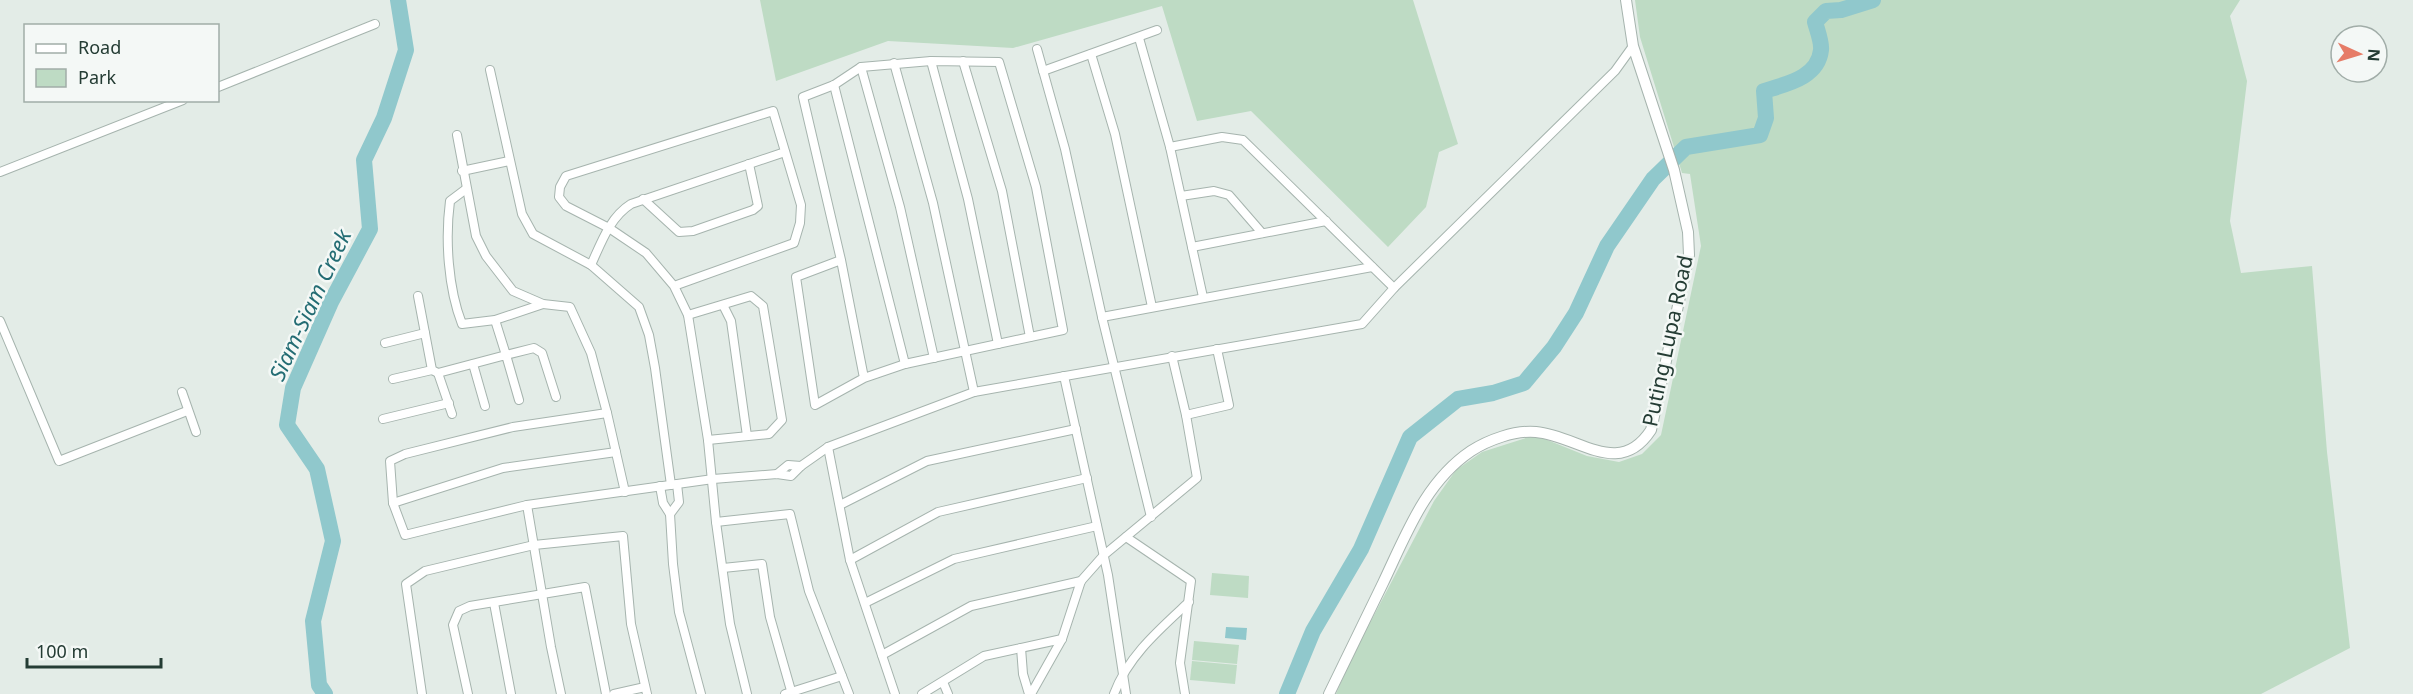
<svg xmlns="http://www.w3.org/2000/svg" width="2413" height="694" viewBox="0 0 2413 694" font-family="'Noto Sans',sans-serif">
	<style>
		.green { fill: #bedbc4 }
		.water { fill: #90c8cc }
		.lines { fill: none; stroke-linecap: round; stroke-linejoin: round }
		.river { stroke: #90c8cc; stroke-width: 16 }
		.minor-casing { stroke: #a6b4ae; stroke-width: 10 }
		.tertiary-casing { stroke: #a6b4ae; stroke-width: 12 }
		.minor { stroke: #fff; stroke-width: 8 }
		.tertiary { stroke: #fff; stroke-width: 10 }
		.labels { text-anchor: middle; stroke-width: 5; stroke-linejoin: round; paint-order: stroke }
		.street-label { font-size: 21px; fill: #243c34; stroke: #f4f8f6 }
		.water-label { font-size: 22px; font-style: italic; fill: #236c73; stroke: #f4f8f6 }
	</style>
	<rect width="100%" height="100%" fill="#e3ece7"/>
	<g class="green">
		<path d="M760,0H1413L1458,144L1439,152L1426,207L1388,247L1251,111L1197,121L1162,6L1013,48L888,41L776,81Z"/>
		<path d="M1635,0H2240L2230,16L2247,81L2230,221L2241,273L2312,266L2327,452L2350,648L2261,694H1336L1352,657L1434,501L1456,470L1482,452L1535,435L1587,456L1619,462L1642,454L1661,435L1701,246L1690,174L1682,173L1640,37Z"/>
		<path d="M1212,573L1249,576L1248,598L1210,595Z"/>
		<path d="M1194,641L1239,645L1237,664L1192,660Z"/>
		<path d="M1192,661L1237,665L1235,684L1190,680Z"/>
	</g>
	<path class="water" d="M1226,627L1247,628L1246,640L1225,638Z"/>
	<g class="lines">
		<g class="river">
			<path d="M325,694L319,685L313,621L333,541L317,469L287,425L293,388L331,302L370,229L364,160L384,118L406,50L398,0"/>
			<path d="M1287,694L1313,631L1361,549L1410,437L1458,399L1493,393L1524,383L1554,347L1576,313L1607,246L1653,179L1686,147L1760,135L1766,118L1764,91C1786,84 1818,78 1821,50C1822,42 1817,30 1815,22L1826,11L1841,10L1873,0"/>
		</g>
		<g class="minor-casing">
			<g id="minor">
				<path d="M1139,38L1170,147L1203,297"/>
				<path d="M1037,49L1065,149L1102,317L1151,517"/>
				<path d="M1091,54L1115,134L1152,307"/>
				<path d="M931,61L968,199L998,344"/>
				<path d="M963,61L1002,191L1030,337"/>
				<path d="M894,63L933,203L974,392"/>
				<path d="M861,67L900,207L934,358"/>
				<path d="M490,70L522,214L533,234L591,265L639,307L649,335L655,368L671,485"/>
				<path d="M1043,71L1157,30"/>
				<path d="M834,85L905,364"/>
				<path d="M218,87L375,24"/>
				<path d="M457,135L476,236L486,256L513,291L543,304L570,307L591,353L607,413L625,492"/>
				<path d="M1170,147L1222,137L1243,140L1394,288L1615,71L1633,46"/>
				<path d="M462,171L509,161"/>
				<path d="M0,172L183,100"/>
				<path d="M466,189L450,201C445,239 448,288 462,324L495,320L543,304"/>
				<path d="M1181,196L1214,191L1229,195L1262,233"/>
				<path d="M643,199L679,232L693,231L753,210L758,206L749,164"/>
				<path d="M1192,247L1326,221"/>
				<path d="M841,260L796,277L815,405L864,378L905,364L1063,330L1036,187L999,62L931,61L861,67L834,85L803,97L841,260L864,378"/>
				<path d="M591,265C601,243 610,217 631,204L785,152"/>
				<path d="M674,286L794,243L800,223L801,205L773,111L566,176L560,187L559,197L566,206L609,228L646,253L674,286L688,315L708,440L716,522L730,624L747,694"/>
				<path d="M418,296L432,370L438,373"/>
				<path d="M723,305L731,321L747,436"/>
				<path d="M688,315L751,296L763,306L782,420L769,434L708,440"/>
				<path d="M1102,317L1372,267"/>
				<path d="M495,320L506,355L534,348L542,353L556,397"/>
				<path d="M0,321L59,461L187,411"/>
				<path d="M385,343L425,333"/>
				<path d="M473,364L485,406"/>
				<path d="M1064,376L1108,575L1126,694"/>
				<path d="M393,379L432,370"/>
				<path d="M182,392L196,432"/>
				<path d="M607,413L513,427L405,454L390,461L393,503L405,535L527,505L713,479L777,474L791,476L801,466L828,447L974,392L1362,324L1394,288"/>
				<path d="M452,414L438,373L506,355L519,400"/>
				<path d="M1186,415L1229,405L1217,349"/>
				<path d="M383,419L449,403"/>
				<path d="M828,447L850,560L895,694"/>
				<path d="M777,474L788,465L801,466"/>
				<path d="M660,486L663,503L670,514L673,564L679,612L701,694"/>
				<path d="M393,503L503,468L616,452"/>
				<path d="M527,505L551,647L561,694"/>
				<path d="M840,505L927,461L1076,429"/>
				<path d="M670,514L679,502L677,484"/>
				<path d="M716,522L790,514L809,591L849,694"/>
				<path d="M1126,537L1191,581L1180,663L1185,694"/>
				<path d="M850,560L938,512L1087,478"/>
				<path d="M723,568L762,564L770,617L792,694"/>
				<path d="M494,603L511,694"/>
				<path d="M865,603L954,559L1097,526"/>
				<path d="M1021,648L1023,674L1029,694"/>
				<path d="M882,655L971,606L1081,581"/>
				<path d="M943,682L948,694"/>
				<path d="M422,694L406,584L425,571L534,545L623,536L631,624L647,694"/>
				<path d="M468,694L453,625L459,611L470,606L585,587L606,694"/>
				<path d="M614,694L645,687"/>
				<path d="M785,694L842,676"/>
				<path d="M922,694L984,656L1062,639"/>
				<path d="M1031,694L1062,639L1081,581L1104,555L1197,478L1186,415L1172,356"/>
				<path d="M1114,694C1128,656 1160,629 1189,602"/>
			</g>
		</g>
		<g class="tertiary-casing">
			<path id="tertiary" d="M1329,694C1347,657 1365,620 1383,583C1406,535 1425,482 1471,451C1488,440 1515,430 1536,432C1579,436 1619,479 1651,430L1689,255L1688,232L1674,170L1633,46L1626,0"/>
		</g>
		<use href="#minor" class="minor"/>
		<use href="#tertiary" class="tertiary"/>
	</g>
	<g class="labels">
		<g class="street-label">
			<text transform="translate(1668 341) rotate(-78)" y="7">Puting Lupa Road</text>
		</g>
		<g class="water-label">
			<text transform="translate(310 305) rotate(-65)" y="8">Siam-Siam Creek</text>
		</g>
	</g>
	<rect x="24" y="24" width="195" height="78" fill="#f4f8f6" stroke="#a1ada8" stroke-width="1.5"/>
	<rect x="36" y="44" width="30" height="9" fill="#ffffff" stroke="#a1ada8" stroke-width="1.5"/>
	<text x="78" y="54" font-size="18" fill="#243c34">Road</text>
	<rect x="36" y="69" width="30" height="18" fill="#bedbc4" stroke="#a1ada8" stroke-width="1.5"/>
	<text x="78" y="84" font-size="18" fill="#243c34">Park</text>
	<g transform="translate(2359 54) rotate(94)"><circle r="28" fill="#f4f8f6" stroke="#a1ada8" stroke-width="1.5"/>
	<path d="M0-4.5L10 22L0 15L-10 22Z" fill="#e67c67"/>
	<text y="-9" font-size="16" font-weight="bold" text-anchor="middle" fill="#243c34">N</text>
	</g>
	<path d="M27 658v9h134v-9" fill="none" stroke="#243c34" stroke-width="3"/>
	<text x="36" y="658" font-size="18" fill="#243c34" stroke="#f4f8f6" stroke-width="4.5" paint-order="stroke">100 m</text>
</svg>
